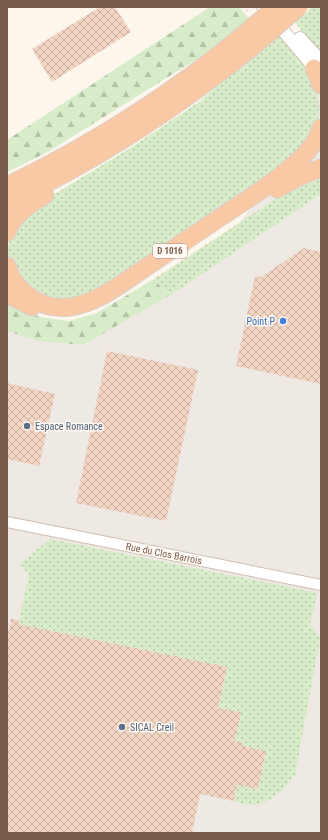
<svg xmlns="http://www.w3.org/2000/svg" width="328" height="840" viewBox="0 0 328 840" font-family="'Roboto Condensed',sans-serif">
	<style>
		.industrial { fill: #efe9e4 }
		.green { fill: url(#green-dots) }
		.forest { fill: url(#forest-firs) }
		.building { fill: url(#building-cross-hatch) }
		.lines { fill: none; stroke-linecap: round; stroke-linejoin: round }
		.minor-casing { stroke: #d1beb0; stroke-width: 12 }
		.tertiary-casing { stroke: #d1beb0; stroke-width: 14 }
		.trunk-casing { stroke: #dad1cd; stroke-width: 19 }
		.path { stroke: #d9b8a5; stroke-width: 2; stroke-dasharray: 1 3; stroke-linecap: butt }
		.minor { stroke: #fff; stroke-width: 10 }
		.tertiary { stroke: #fff; stroke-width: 12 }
		.trunk { stroke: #f9c8a4; stroke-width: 17 }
		.trunk-bridge-casing { stroke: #dad1cd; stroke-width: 19; stroke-linecap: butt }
		.trunk-bridge { stroke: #f9c8a4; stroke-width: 17 }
		.shop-dot { fill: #3f7fe0; stroke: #fffaf3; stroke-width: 1.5 }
		.service-dot { fill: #5c6f8a; stroke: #fffaf3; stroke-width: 1.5 }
		.labels { text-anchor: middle; stroke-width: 3; stroke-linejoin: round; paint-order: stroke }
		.shield { fill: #fffaf3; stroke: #a28b7f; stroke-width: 1 }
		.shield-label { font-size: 9px; font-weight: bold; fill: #7a5c4d }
		.shop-label { font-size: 10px; fill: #366cbe; stroke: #fffaf3; text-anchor: end }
		.service-label { font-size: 10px; fill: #4e5e75; stroke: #fffaf3; text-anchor: start }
		.street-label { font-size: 10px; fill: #7a5c4d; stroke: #fffaf3 }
	</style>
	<defs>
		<pattern id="green-dots" width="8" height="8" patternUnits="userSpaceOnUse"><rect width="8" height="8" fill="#d8ecc9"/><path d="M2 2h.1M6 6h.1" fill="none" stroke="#b4c2a5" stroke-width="1.8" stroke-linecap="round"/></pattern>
		<pattern id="forest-firs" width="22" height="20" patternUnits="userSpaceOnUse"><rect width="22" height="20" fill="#d8ecc9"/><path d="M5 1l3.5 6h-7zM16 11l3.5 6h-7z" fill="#b4c2a5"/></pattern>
		<pattern id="building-cross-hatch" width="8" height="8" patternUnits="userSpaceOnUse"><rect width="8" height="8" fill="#f3d5c3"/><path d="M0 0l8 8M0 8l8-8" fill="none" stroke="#cab0a1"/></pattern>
	</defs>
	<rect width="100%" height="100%" fill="#fdf6ec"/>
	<path class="industrial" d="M321,21V833H7V315L83,345L203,268L293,156Z"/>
	<g class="green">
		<path d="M312,7H321V55L295,22Z"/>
		<path d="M279,31C288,41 297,51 305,61C317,78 323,110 315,129C312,138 305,146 301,153L143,265L75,303L42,299L12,268L8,257V247L10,237L35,206L135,145L199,102Z"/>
		<path d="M321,174V194L169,296L154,279L286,192Z"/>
		<path d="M50,539L318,593L310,624L320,639L295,775C283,790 270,805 249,805C244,804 239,802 234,801L237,785L258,789L266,751L242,746V743L235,741L240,712L218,708L227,668L18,624L29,575L20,564Z"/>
	</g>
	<g class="forest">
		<path d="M210,7H239L249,18L213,49L46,153L7,172V140Z"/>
		<path d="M154,279L169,296L83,345L38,341L7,331V303L40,317L69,321L97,313Z"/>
	</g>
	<g class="building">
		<path d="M100,7H115L131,32L52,82L32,49Z"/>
		<path d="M304,248L321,252V384L236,366L255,276L261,277Z"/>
		<path d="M107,351L198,370L166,521L76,503Z"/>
		<path d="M7,383L55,394L39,466L7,459Z"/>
		<path d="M11,619L19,620L18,624L227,667L218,708L241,712L235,741L243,743L242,746L266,751L258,789L237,785L234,801L200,794L192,833H7V639Z"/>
	</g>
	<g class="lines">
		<g class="minor-casing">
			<path id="minor" d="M7,522L321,585"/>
		</g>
		<g class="tertiary-casing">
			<g id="tertiary">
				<path d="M263,7L319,73"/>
				<path d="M300,38L321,61"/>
			</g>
		</g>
		<g class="trunk-casing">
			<g id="trunk">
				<path d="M314,68L321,85"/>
				<path d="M7,186C91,145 172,94 243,35"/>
				<path d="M277,189L301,176L321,168"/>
				<path d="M7,203C94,162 175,109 250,49"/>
				<path d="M7,232C14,214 29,205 45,195"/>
				<path d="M7,266C15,292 42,311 70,307C98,303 122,283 145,268C164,255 183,242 203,229C236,206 275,184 303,156C311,148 318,139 321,128"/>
				<path d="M7,294L32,307"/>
			</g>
		</g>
		<g class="path">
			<path d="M244,7L249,13"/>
			<path d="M314,97L315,106L321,107"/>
		</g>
		<use href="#minor" class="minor"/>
		<use href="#tertiary" class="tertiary"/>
		<use href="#trunk" class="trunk"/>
		<g class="trunk-bridge-casing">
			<g id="trunk-bridge">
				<path d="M243,35L276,7"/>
				<path d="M250,49L299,7"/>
			</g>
		</g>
		<use href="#trunk-bridge" class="trunk-bridge"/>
	</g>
	<circle class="shop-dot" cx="283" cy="321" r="4"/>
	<g class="service-dot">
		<circle cx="27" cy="426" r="4"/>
		<circle cx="122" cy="727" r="4"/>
	</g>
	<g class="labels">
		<rect class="shield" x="153" y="244" width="34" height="14" rx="3"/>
		<g class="shield-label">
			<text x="170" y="254">D 1016</text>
		</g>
		<g class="shop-label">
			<text x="275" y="325">Point P</text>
		</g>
		<g class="service-label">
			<text x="35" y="430">Espace Romance</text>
			<text x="130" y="731">SICAL Creil</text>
		</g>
		<g class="street-label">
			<text transform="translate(164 553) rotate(11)" y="4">Rue du Clos Barrois</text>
		</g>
	</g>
	<rect width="328" height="840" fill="none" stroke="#7a5c4d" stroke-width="16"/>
</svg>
